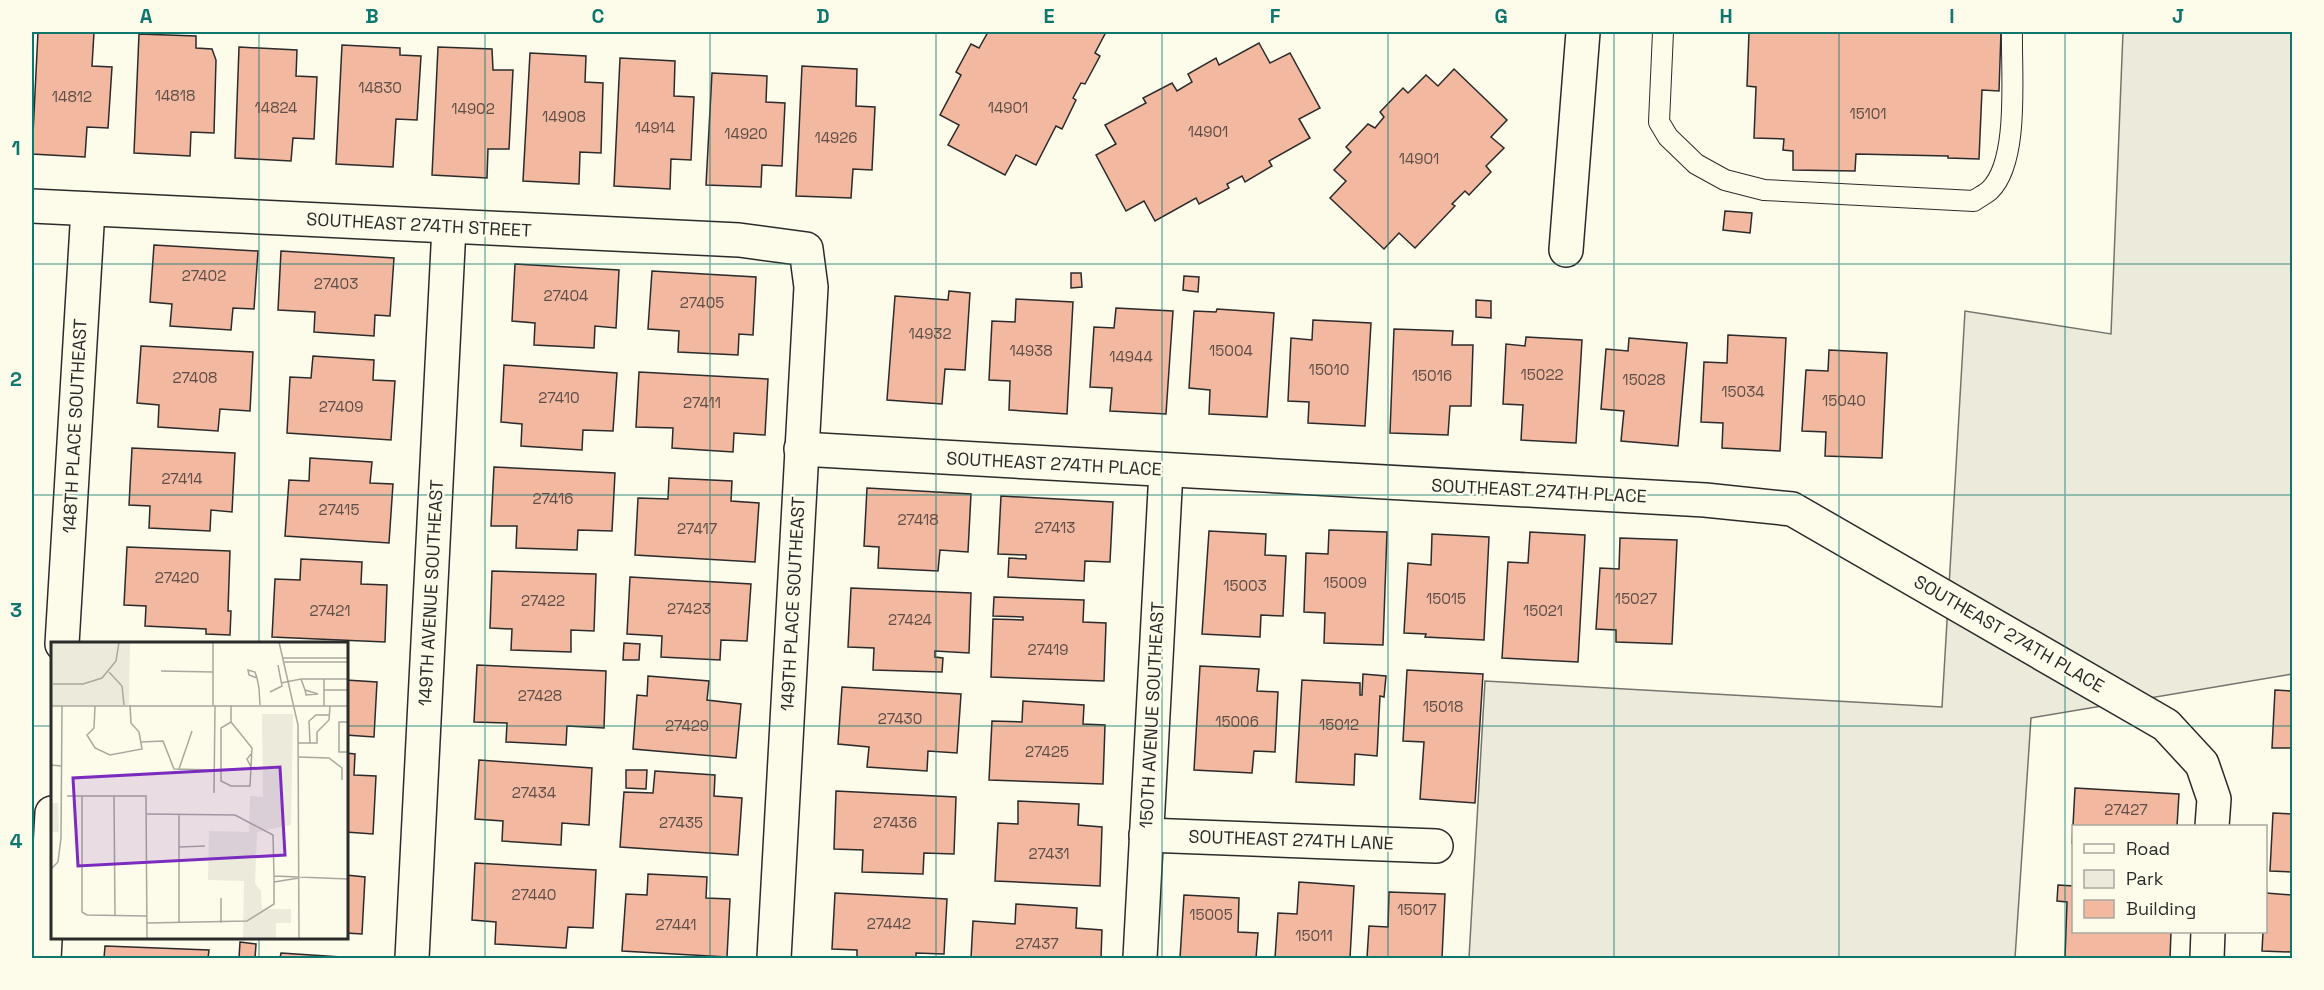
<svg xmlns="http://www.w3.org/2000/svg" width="2324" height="990" viewBox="0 0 2324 990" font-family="'Space Grotesk',sans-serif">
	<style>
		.green { fill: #ecebdb; stroke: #74746e; stroke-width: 1.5 }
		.building { fill: #f2b8a0; stroke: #2b2b2b; stroke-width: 1.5 }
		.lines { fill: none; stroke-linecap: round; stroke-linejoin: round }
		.lane-casing { stroke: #2b2b2b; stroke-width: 22 }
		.street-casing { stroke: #2b2b2b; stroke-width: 36 }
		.lane { stroke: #fdfbea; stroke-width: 20 }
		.street { stroke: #fdfbea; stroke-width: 33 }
		.grid { fill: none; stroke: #0f766e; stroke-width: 1.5; stroke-opacity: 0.55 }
		.labels { text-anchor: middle; stroke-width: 4.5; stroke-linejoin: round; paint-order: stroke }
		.number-label { font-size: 15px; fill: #5d4e48 }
		.street-label { font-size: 18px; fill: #2b2b2b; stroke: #fdfbea }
		.inset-road { fill: none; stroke: #a9a89e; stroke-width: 1.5 }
		.view { fill: #7b2cbf; fill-opacity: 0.15; stroke: #7b2cbf; stroke-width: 3 }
		.inset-edge { fill: none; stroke: #2b2b2b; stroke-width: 3 }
		.neatline { fill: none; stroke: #0f766e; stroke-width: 2 }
		.grid-label { font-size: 20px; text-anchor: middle; font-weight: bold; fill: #0f766e }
	</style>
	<rect width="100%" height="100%" fill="#fdfbea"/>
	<path class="green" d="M2123,32H2292V674L2031,718L2015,958H1469L1485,681L1942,707L1965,311L2111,334Z"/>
	<g class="building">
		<path d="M38,32H94L92,66L112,67L108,128L87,127L85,157L32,154Z"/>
		<path d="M986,32H1106L1095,53L1100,56L1085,84L1081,83L1073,98L1076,100L1062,129L1056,126L1036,165L1016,155L1005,175L948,145L959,125L940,115L961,75L956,72L971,44L979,48L988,32Z"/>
		<path d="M1749,32H2001L1999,91L1982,90L1979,159L1948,158V156L1856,154L1855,171L1793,170V151L1783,150L1784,139L1754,138L1756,87L1747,86Z"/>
		<path d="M139,34L196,36V48L212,49L216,60L214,133L191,132L190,156L134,153Z"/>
		<path d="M1259,43L1270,63L1290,53L1320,108L1299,119L1310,138L1269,161L1272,166L1245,182L1242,176L1227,184L1229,188L1199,204L1196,198L1155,221L1144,201L1126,211L1096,155L1116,144L1105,125L1146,103L1143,98L1172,83L1177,91L1192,82L1188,74L1216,58L1219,65Z"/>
		<path d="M342,45L400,48V55L421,56L417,120L396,119L393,167L336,164Z"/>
		<path d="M239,47L297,50L296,76L317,77L314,139L293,138L291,161L235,158Z"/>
		<path d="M438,47L492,49L493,70H513L509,149H488L487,178L432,175Z"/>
		<path d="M530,53L586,56L585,82L603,83L601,153L580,152L579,184L523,181Z"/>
		<path d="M620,58L675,61L674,96L694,97L691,160L671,159L670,189L614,186Z"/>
		<path d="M802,66L857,69L856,106L875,107L872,170L853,169L851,198L796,196Z"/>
		<path d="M1454,69L1507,120L1491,137L1504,148L1486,166L1491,172L1469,195L1465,191L1452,204L1455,206L1415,248L1399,233L1384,249L1330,198L1346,181L1334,170L1351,152L1346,147L1368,124L1375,128L1384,117L1380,112L1403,88L1408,93L1426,75L1438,86Z"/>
		<path d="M712,73L767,76L766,102L785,103L782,166L762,165L761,187L706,185Z"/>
		<path d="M1725,211L1752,213L1750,233L1723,230Z"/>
		<path d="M154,245L258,251L254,309L233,308L231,330L170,326L172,304L150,302Z"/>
		<path d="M281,251L394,258L390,316L375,315L374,336L314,332L315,312L278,310Z"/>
		<path d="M515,264L619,270L616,328L595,326L594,348L534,345L535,323L512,321Z"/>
		<path d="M652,271L756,277L753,335L739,334L738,355L678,352L679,331L648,329Z"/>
		<path d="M1071,273H1081L1082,287L1071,288Z"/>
		<path d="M1184,276L1199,277L1198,292L1183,290Z"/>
		<path d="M949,291L970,293L965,370L945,369L942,404L887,400L895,296L948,300Z"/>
		<path d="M1016,299L1073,302L1067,414L1009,410L1010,381L989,380L992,321L1015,322Z"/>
		<path d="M1476,300L1491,301V318L1476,317Z"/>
		<path d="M1116,308L1173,311L1166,414L1110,411L1112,388L1090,387L1094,327L1114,328Z"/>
		<path d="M1217,309L1274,313L1267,417L1209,414L1210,390L1189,388L1194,311L1216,312Z"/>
		<path d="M1313,320L1371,323L1365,426L1308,423L1309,402L1288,401L1291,338L1312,340Z"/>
		<path d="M1394,329L1453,331L1452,345H1473L1471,406H1450L1448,435L1390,433Z"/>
		<path d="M1728,335L1786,338L1780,451L1722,448L1723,423L1701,422L1704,362L1727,363Z"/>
		<path d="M1526,337L1582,340L1576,443L1521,440L1523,405L1503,404L1506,344L1525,346Z"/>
		<path d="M1629,338L1687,343L1678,446L1621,441L1624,411L1601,409L1606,349L1628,351Z"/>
		<path d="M141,346L253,352L250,411L220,409L218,431L158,427L159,405L137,403Z"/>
		<path d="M1829,350L1887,353L1882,458L1825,456L1826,432L1802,431L1806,370L1828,371Z"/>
		<path d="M313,356L374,360L373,380L395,381L391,440L287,433L290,377L311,378Z"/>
		<path d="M504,365L617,373L613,431L583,430L582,450L521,446L522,424L501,422Z"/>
		<path d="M639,372L768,379L765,435L734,433L733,452L672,448L673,428L636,427Z"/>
		<path d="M132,448L235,453L232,512L211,510L210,531L149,528L150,506L129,505Z"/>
		<path d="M310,458L372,462L370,483L393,484L389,543L285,536L289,480L309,481Z"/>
		<path d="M494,467L615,473L612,531L578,530L577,550L516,548L517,526H491Z"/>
		<path d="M669,478L732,481L731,501L759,503L755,562L635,555L638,498L668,499Z"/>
		<path d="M867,488L971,494L968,552L940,550L938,571L878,568L879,547L864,546Z"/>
		<path d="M1001,496L1113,502L1110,562L1085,561L1084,581L1008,577L1009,558L1026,559V555L998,554Z"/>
		<path d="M1329,530L1387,532L1383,645L1324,643L1325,613L1304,612L1306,553L1328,554Z"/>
		<path d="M1209,531L1266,534L1265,555L1286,556L1283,616L1261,615L1260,637L1202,634Z"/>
		<path d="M1530,532L1585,535L1578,662L1502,658L1508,562L1528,563Z"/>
		<path d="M1432,534L1489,537L1484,640L1425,637L1426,634L1404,633L1408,563L1431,565Z"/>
		<path d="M1620,538L1677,540L1672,644L1616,642V630L1596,629L1600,568L1619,569Z"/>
		<path d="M127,547L230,551L228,611H231L230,635L206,634V629L145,626L146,606L124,605Z"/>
		<path d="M301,559L362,562L361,584L387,585L385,642L272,637L275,579L300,580Z"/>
		<path d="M492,571L596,574L594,631L571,630V652L511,650L512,629L490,628Z"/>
		<path d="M630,577L751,584L747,641L721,640L720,660L661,657L662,636L627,634Z"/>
		<path d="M851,588L971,593L969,653L935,651V657L943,658L942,672L873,670L874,648L848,647Z"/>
		<path d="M994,597L1084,600L1083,622L1106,623L1104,681L991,677L993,619L1023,620V617L993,616Z"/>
		<path d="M624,643L640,644L639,660H623Z"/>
		<path d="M477,665L606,671L604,728L567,726L566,745L506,742L507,723L474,722Z"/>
		<path d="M1200,666L1259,669L1257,691L1278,692L1275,752L1254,751L1252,773L1194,770Z"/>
		<path d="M1407,670L1483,674L1475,803L1420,799L1424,742L1403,741Z"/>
		<path d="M1363,674L1386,676L1384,697L1380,696L1377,756L1355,754L1354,785L1296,782L1302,680L1360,683V695H1362Z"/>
		<path d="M648,676L709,681L707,700L741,704L736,758L633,749L637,695L647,696Z"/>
		<path d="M346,680L377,682L374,737L346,735Z"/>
		<path d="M842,687L961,694L957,753L928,751L927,771L867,767L869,747L838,744Z"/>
		<path d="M2275,690L2292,691V748H2272Z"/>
		<path d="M1023,701L1084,705L1083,724L1105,725L1103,784L989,780L992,721L1022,722Z"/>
		<path d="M346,753L355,754L354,775L376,776L373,834L346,832Z"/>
		<path d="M479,760L592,768L589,825L562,823L561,845L502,841L503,821L475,819Z"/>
		<path d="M626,770H647L646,789L626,788Z"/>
		<path d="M655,771L715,775L714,796L742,798L738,855L620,847L624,792L653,793Z"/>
		<path d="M2075,788L2179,794L2177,826H2074L2072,844Z"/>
		<path d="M836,791L956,797L954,854L924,853L923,874L862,872L863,850L834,849Z"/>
		<path d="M1018,801L1079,804L1078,825L1102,827L1100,886L995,881L998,823L1018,824Z"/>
		<path d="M2273,813L2292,814V872L2270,871Z"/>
		<path d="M475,863L596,870L593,928L568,927L566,948L495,944L496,922L472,920Z"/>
		<path d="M648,874L707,877L706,898L730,899L727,957L622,951L626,894L647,895Z"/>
		<path d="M346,875L365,877L362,934L346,933Z"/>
		<path d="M1299,882L1354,886L1350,958H1275L1278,913L1297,914Z"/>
		<path d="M2058,885L2074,886V932H2171L2170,958H2065L2067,902L2057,901Z"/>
		<path d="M1389,892L1445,894L1442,958H1367L1369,926L1388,927Z"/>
		<path d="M835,893L947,899L944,954L916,953V958H857V950L832,949Z"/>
		<path d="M2266,893L2292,895V958L2291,952L2262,951L2263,932H2266Z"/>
		<path d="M1184,895L1239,898L1238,932L1258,933L1256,958H1180Z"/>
		<path d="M1016,904L1077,908L1076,928L1102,930L1101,958H971L973,921L1015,924Z"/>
		<path d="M240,942L256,944L255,958H239Z"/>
		<path d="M105,946L209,950L208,958H104Z"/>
		<path d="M281,953L341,957V958H280Z"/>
	</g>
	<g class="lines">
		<g class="lane-casing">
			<path id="lane" d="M1663,32L1659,122L1668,137L1696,164L1725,180L1764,190L1974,201C1979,197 1986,194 1990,190C2020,161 2011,72 2012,32"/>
		</g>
		<g class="street-casing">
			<g id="street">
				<path d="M32,206L739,240L806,249L811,287L774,958"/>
				<path d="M1566,250L1583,32"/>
				<path d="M801,449L1705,500L1792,509L2166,725L2202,764L2214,799L2212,826"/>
				<path d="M62,644L88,209"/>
				<path d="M1146,835L1436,846"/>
				<path d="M44,958L52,813"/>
				<path d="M412,958L449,227"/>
				<path d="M1140,958L1166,471"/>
				<path d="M2207,958L2208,932"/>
			</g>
		</g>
		<use href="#lane" class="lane"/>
		<use href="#street" class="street"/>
	</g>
	<path class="grid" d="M259,32V644M485,32V958M710,32V958M936,32V958M1162,32V958M1388,32V958M1614,32V958M1839,32V958M2065,32V958M32,264H2292M32,495H2292M32,726H52M346,726H2292M259,938V958"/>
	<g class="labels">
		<g class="number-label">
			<text x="380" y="93">14830</text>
			<text x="175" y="101">14818</text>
			<text x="72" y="102">14812</text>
			<text x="276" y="113">14824</text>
			<text x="1008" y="113">14901</text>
			<text x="473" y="114">14902</text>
			<text x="1868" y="119">15101</text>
			<text x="564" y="122">14908</text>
			<text x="655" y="133">14914</text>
			<text x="1208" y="137">14901</text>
			<text x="746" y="139">14920</text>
			<text x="836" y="143">14926</text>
			<text x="1419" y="164">14901</text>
			<text x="204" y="281">27402</text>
			<text x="336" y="289">27403</text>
			<text x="566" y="301">27404</text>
			<text x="702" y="308">27405</text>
			<text x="930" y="339">14932</text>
			<text x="1031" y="356">14938</text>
			<text x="1231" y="356">15004</text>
			<text x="1131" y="362">14944</text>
			<text x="1329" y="375">15010</text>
			<text x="1542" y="380">15022</text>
			<text x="1432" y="381">15016</text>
			<text x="195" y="383">27408</text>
			<text x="1644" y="385">15028</text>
			<text x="1743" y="397">15034</text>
			<text x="559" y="403">27410</text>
			<text x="1844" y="406">15040</text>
			<text x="702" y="408">27411</text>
			<text x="341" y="412">27409</text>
			<text x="182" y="484">27414</text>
			<text x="553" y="504">27416</text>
			<text x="339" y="515">27415</text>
			<text x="918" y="525">27418</text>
			<text x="1055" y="533">27413</text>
			<text x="697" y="534">27417</text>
			<text x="177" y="583">27420</text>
			<text x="1345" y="588">15009</text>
			<text x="1245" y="591">15003</text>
			<text x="1446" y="604">15015</text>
			<text x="1636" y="604">15027</text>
			<text x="543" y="606">27422</text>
			<text x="689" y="614">27423</text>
			<text x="330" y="616">27421</text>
			<text x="1543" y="616">15021</text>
			<text x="910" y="625">27424</text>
			<text x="1048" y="655">27419</text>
			<text x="540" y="701">27428</text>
			<text x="1443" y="712">15018</text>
			<text x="900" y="724">27430</text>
			<text x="1237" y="727">15006</text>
			<text x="1339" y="730">15012</text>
			<text x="687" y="731">27429</text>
			<text x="1047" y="757">27425</text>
			<text x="534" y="798">27434</text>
			<text x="2126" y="815">27427</text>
			<text x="681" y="828">27435</text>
			<text x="895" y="828">27436</text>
			<text x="1049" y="859">27431</text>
			<text x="534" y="900">27440</text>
			<text x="1417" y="915">15017</text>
			<text x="1211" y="920">15005</text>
			<text x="889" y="929">27442</text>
			<text x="676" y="930">27441</text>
			<text x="1314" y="941">15011</text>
			<text x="1037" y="949">27437</text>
		</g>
		<g class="street-label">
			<text transform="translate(419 225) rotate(3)" y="6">SOUTHEAST 274TH STREET</text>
			<text transform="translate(75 426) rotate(-87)" y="6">148TH PLACE SOUTHEAST</text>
			<text transform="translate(1054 464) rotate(3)" y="6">SOUTHEAST 274TH PLACE</text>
			<text transform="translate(1539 491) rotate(3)" y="6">SOUTHEAST 274TH PLACE</text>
			<text transform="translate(431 593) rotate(-87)" y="6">149TH AVENUE SOUTHEAST</text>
			<text transform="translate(793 604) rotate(-87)" y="6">149TH PLACE SOUTHEAST</text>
			<text transform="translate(2009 634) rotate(30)" y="6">SOUTHEAST 274TH PLACE</text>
			<text transform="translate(1152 715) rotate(-87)" y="6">150TH AVENUE SOUTHEAST</text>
			<text transform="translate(1291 840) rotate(2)" y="6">SOUTHEAST 274TH LANE</text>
		</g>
	</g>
	<g transform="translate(51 642)">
		<rect width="297" height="297" fill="#fdfbea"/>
		<path d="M0,0H79L78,63L0,64ZM211,72H242L240,183L206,190L204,242L210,249L211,267H240V281H225V297H192L193,239L157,238L158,189L198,190L199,154L212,155ZM0,161H7L8,190H0Z" fill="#ecebdb"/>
		<path class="inset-road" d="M228,0L247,83L248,297M232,16H297M233,20H297M110,29L162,30M58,30L71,44L73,63M206,36L198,33L197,28L204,30L206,36L208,46L209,63M250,37L254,48L255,52V53L267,52L254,48M230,41L250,37H297M2,42H32L51,36L65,19L68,0M273,48H297M219,50L231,44L227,23M162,63V0M0,64H297M44,64L43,86L36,93L44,106L59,113L91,107L88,90L80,81L79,63M273,64V37M180,80L201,106L199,144H180L170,139V86L180,80V63M297,80H288V110H297M90,100L112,99L123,127L163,128M247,101H266V90L278,78L279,64M259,101L258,79L265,73H278M201,111L196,117L201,127M248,115L278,116L291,126V138M128,127L141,89M0,141V123L11,124M163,151L164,63M16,154H95L96,297M31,154V270L36,273L96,274M63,154L64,273M96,172L184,173L222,193L223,234V262L196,279L96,281M128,172V281M128,205L154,204M0,227L7,220L10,196L11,64M223,234L297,237M223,240L248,236M170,256V281"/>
		<path class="view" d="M229,125L234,213L27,224L22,136Z"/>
		<rect width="297" height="297" class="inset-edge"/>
	</g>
	<rect width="2324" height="990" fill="none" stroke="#fdfbea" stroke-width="66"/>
	<rect x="2072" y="825" width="195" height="108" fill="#fdfbea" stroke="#a9a89e" stroke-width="1.5"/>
	<rect x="2084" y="844" width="30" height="9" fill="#fdfbea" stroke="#a9a89e" stroke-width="1.5"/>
	<text x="2126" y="855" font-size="18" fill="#2b2b2b">Road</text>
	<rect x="2084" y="870" width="30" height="18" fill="#ecebdb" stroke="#a9a89e" stroke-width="1.5"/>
	<text x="2126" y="885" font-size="18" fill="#2b2b2b">Park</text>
	<rect x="2084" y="900" width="30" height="18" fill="#f2b8a0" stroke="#a9a89e" stroke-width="1.5"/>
	<text x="2126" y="915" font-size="18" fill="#2b2b2b">Building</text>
	<rect x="33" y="33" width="2258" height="924" class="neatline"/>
	<g class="grid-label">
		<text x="146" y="23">A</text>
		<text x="372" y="23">B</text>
		<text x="598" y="23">C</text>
		<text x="823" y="23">D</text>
		<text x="1049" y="23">E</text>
		<text x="1275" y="23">F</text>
		<text x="1501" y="23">G</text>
		<text x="1726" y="23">H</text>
		<text x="1952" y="23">I</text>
		<text x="2178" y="23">J</text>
		<text x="16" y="155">1</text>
		<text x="16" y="386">2</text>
		<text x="16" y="617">3</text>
		<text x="16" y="848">4</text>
	</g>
</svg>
